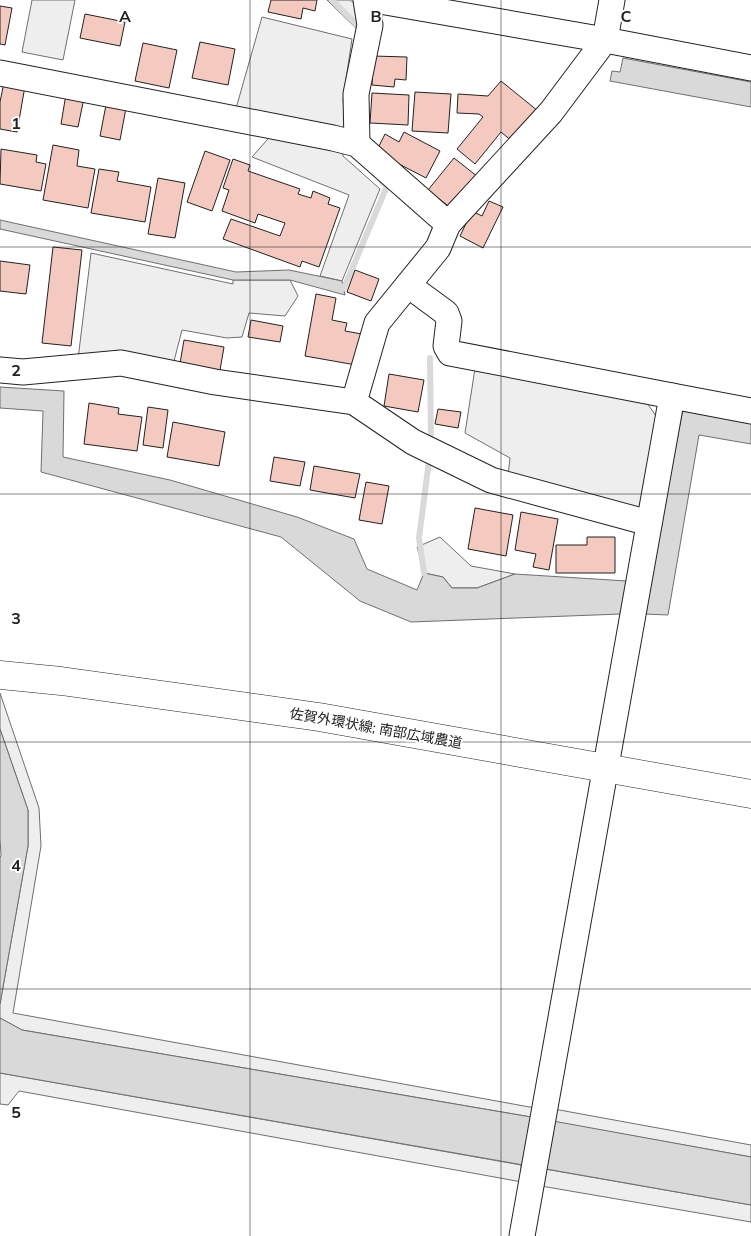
<svg xmlns="http://www.w3.org/2000/svg" width="751" height="1236" viewBox="0 0 751 1236" font-family="Mulish,'Noto Sans JP',sans-serif">
	<style>
		.green { fill: #eee; stroke: #6f6f6f }
		.water { fill: #d9d9d9; stroke: #6f6f6f }
		.lines { fill: none; stroke-linecap: round; stroke-linejoin: round }
		.stream { stroke: #d9d9d9; stroke-width: 6 }
		.building { fill: #f3c9c0; stroke: #222 }
		.minor-casing { stroke: #222; stroke-width: 27 }
		.major-casing { stroke: #222; stroke-width: 29 }
		.minor { stroke: #fff; stroke-width: 25 }
		.major { stroke: #fff; stroke-width: 28 }
		.grid { fill: none; stroke: #222; stroke-width: 1; stroke-opacity: 0.55 }
		.labels { text-anchor: middle; stroke-width: 4; stroke-linejoin: round; paint-order: stroke }
		.street-label { font-size: 14px; fill: #222; stroke: #fff }
		.grid-label { font-size: 16px; text-anchor: middle; font-weight: bold; fill: #222; stroke: #fff; stroke-width: 4; stroke-linejoin: round; paint-order: stroke }
	</style>
	<rect width="100%" height="100%" fill="#fff"/>
	<g class="green">
		<path d="M32,0H75L63,60L22,52Z"/>
		<path d="M327,0H350L354,3L360,32Z"/>
		<path d="M262,17L352,39L343,99L345,133L235,112Z"/>
		<path d="M274,132L341,147L343,156L380,189L342,281L320,276L349,195L252,157Z"/>
		<path d="M91,253L233,284V280H290L298,296L285,316L249,313L242,337L227,338L182,330L173,365L78,359Z"/>
		<path d="M476,362L643,397L660,422L643,514L508,476L510,458L465,433Z"/>
		<path d="M440,537L471,566L515,574L477,588H452L443,577L424,573L417,547Z"/>
		<path d="M0,693L39,808L41,846L13,1013L535,1108L531,1117L22,1030L0,1018V1004L28,846V810L0,729Z"/>
		<path d="M0,1073L521,1165L522,1182L19,1091L8,1105L0,1104Z"/>
		<path d="M554,1109L751,1145V1157L555,1122Z"/>
		<path d="M545,1169L751,1205V1222L541,1186Z"/>
	</g>
	<g class="water">
		<path d="M623,58L751,82V107L610,81L612,71L620,72Z"/>
		<path d="M0,220L236,272L289,270L342,281L345,295L290,280H233L0,229Z"/>
		<path d="M0,387L64,391L63,457L170,480L297,517L354,539L367,569L417,590L424,573L443,577L452,588H477L515,574L627,581L621,614L411,622L360,601L281,537L41,472L43,411L0,408Z"/>
		<path d="M683,409L751,421V444L699,435L668,615L644,614Z"/>
		<path d="M0,729L28,810V846L0,1004V858L1,855L0,839Z"/>
		<path d="M0,1018L22,1030L531,1117L751,1157V1205L0,1073Z"/>
	</g>
	<g class="lines">
		<g class="stream">
			<path d="M332,0L357,25"/>
			<path d="M337,286L344,288L387,186L382,182"/>
			<path d="M430,358L431,441"/>
			<path d="M424,573L419,538L429,461"/>
		</g>
	</g>
	<g class="building">
		<path d="M271,0H317L315,11L303,8L301,19L268,12Z"/>
		<path d="M0,6L12,8L5,45L0,44Z"/>
		<path d="M85,14L125,22L120,46L80,38Z"/>
		<path d="M200,42L235,49L228,85L192,78Z"/>
		<path d="M143,43L177,50L169,88L135,81Z"/>
		<path d="M373,56L407,57L406,80L395,79L394,87L372,85Z"/>
		<path d="M501,81L538,111L513,142L501,132L475,164L457,149L483,117L479,114L457,113L458,94L488,96Z"/>
		<path d="M4,82L25,86L17,132L0,129V102Z"/>
		<path d="M415,92L451,94L448,133L412,131Z"/>
		<path d="M372,93L409,95L408,125L370,123Z"/>
		<path d="M66,94L84,98L78,127L61,124Z"/>
		<path d="M106,105L126,108L120,140L100,136Z"/>
		<path d="M404,132L440,151L426,178L376,152L385,134L399,142Z"/>
		<path d="M53,145L79,150L77,166L95,169L88,208L43,200Z"/>
		<path d="M1,149L37,155L36,162L46,164L41,191L0,184Z"/>
		<path d="M205,151L230,160L212,211L187,202Z"/>
		<path d="M454,158L478,177L452,209L428,190Z"/>
		<path d="M233,159L250,165L248,171L300,189L298,194L311,198L313,191L330,198L328,204L340,208L319,267L302,261L300,267L223,239L231,219L280,236L285,223L258,214L255,223L222,211L229,190L223,188Z"/>
		<path d="M99,169L119,172L117,181L151,187L145,222L91,213Z"/>
		<path d="M158,178L185,183L175,238L148,234Z"/>
		<path d="M489,201L503,207L483,248L460,236L472,211L482,216Z"/>
		<path d="M53,247L82,250L71,346L42,343Z"/>
		<path d="M0,261L30,265L26,294L0,291Z"/>
		<path d="M355,270L379,279L371,301L347,292Z"/>
		<path d="M316,294L336,298L332,320L347,323L345,331L362,334L356,365L305,356Z"/>
		<path d="M251,320L283,326L280,342L248,337Z"/>
		<path d="M184,340L224,347L219,376L179,369Z"/>
		<path d="M389,374L424,380L418,412L384,406Z"/>
		<path d="M89,403L119,408L118,414L142,417L137,451L84,444Z"/>
		<path d="M148,407L168,410L163,448L143,445Z"/>
		<path d="M438,409L461,412L458,428L435,424Z"/>
		<path d="M173,422L225,432L219,466L167,457Z"/>
		<path d="M274,457L305,462L300,486L270,481Z"/>
		<path d="M314,466L360,474L355,498L310,490Z"/>
		<path d="M366,482L389,486L382,524L359,520Z"/>
		<path d="M475,508L513,515L506,556L468,549Z"/>
		<path d="M521,512L558,519L549,570L533,567L536,554L515,550Z"/>
		<path d="M587,537H615V573H556V545H587Z"/>
	</g>
	<g class="lines">
		<g class="minor-casing">
			<g id="minor">
				<path d="M374,0L605,40L751,68"/>
				<path d="M0,73L333,138L357,144L448,224"/>
				<path d="M357,144L356,94L370,25L366,0"/>
				<path d="M408,285L446,313L449,321L446,346L450,353L672,396"/>
				<path d="M0,370L23,372L121,363L215,382L354,402L413,442L491,480L649,523"/>
				<path d="M354,402L377,323L438,248L448,224L551,112L605,40L612,0"/>
				<path d="M522,1236L672,396L751,411"/>
			</g>
		</g>
		<g class="major-casing">
			<path id="major" d="M0,675L61,681L319,717L751,794"/>
		</g>
		<use href="#minor" class="minor"/>
		<use href="#major" class="major"/>
	</g>
	<path class="grid" d="M250,0V1236M501,0V1236M0,247H751M0,494H751M0,742H751M0,989H751"/>
	<g class="labels">
		<g class="street-label">
			<text transform="translate(376 728) rotate(10)" y="5">佐賀外環状線; 南部広域農道</text>
		</g>
	</g>
	<g class="grid-label">
		<text x="125" y="22">A</text>
		<text x="376" y="22">B</text>
		<text x="626" y="22">C</text>
		<text x="16" y="129">1</text>
		<text x="16" y="376">2</text>
		<text x="16" y="624">3</text>
		<text x="16" y="871">4</text>
		<text x="16" y="1118">5</text>
	</g>
</svg>
